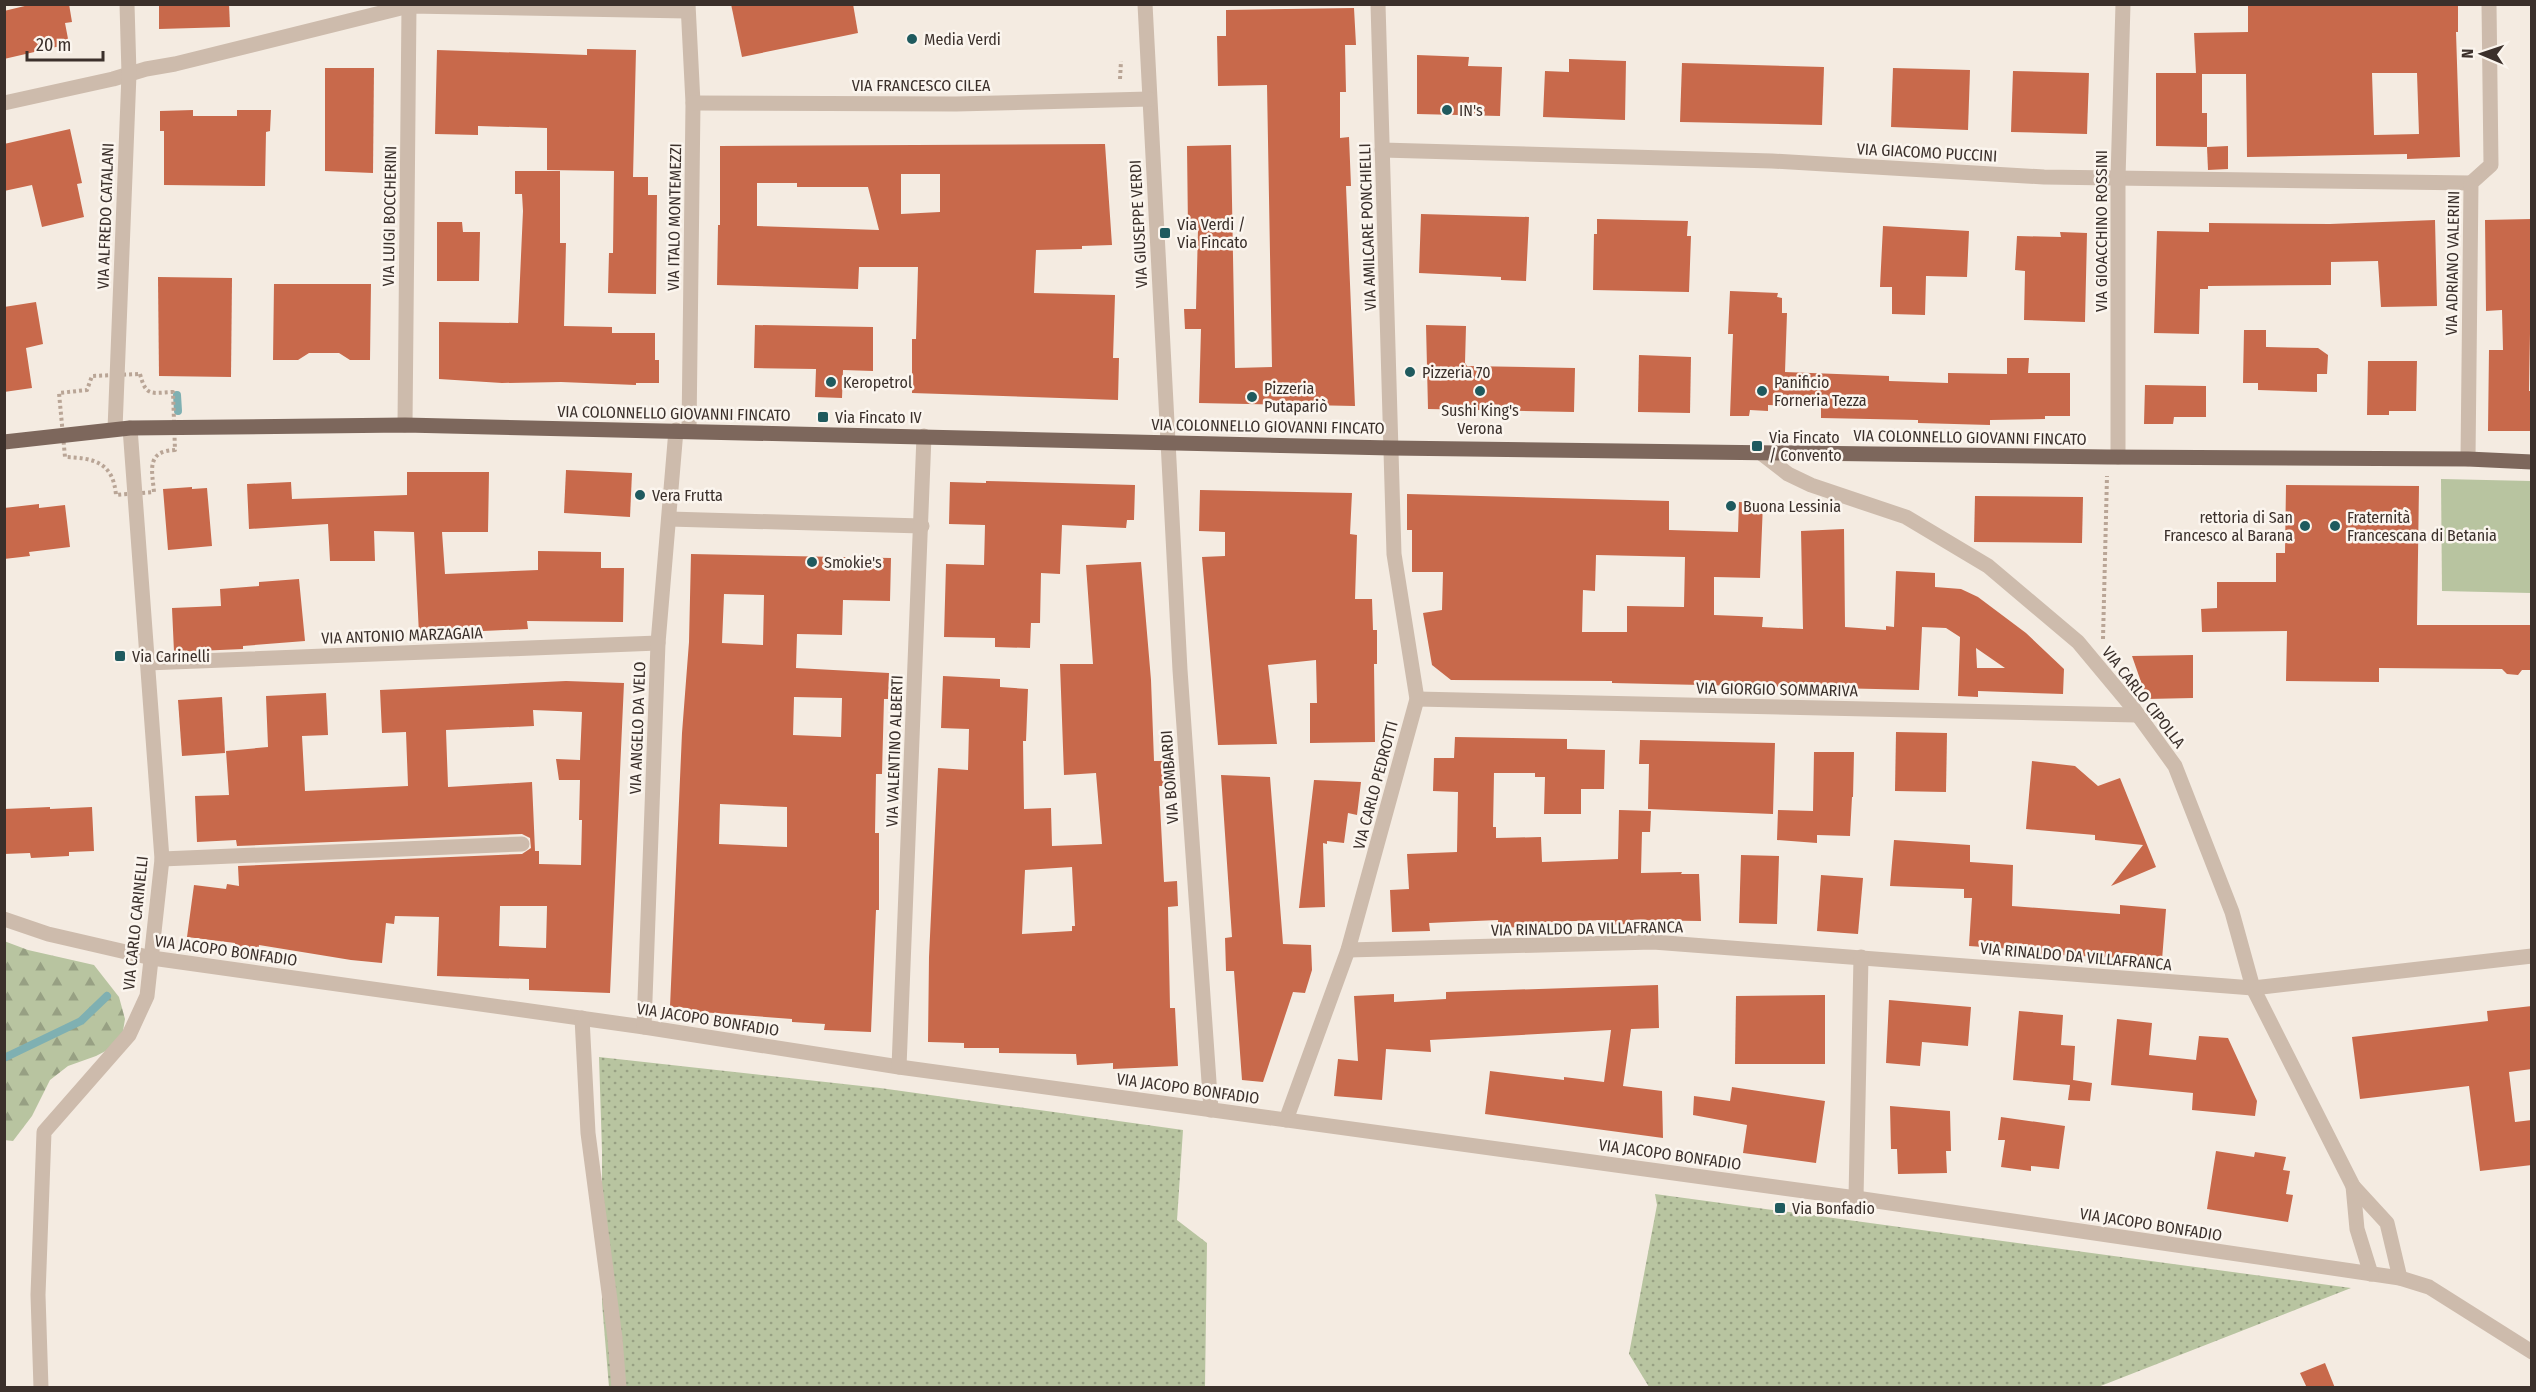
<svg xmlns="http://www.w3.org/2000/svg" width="2536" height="1392" viewBox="0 0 2536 1392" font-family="'Fira Sans Condensed',sans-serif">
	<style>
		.green { fill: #b8c4a0 }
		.forest { fill: url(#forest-firs) }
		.garden { fill: url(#garden-dots) }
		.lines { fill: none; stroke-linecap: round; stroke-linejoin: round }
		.stream { stroke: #7fb0b2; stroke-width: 8 }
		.building { fill: #c8694b; fill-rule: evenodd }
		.path { stroke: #b9a596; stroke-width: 4; stroke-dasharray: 3 3; stroke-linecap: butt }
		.minor { stroke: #cdbbac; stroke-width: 15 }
		.major { stroke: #7d675c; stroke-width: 15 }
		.poi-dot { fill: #1f5a5e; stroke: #fbf5ee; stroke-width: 2 }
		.labels { text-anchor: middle; stroke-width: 5; stroke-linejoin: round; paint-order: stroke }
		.poi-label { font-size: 16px; fill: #3b302b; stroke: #fbf5ee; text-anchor: start }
		.street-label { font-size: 16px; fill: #3b302b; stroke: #fbf5ee }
	</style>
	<defs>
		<pattern id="forest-firs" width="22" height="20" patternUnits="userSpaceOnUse" patternTransform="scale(1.5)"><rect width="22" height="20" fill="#b8c4a0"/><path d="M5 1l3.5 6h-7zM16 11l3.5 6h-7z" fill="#97a083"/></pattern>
		<pattern id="garden-dots" width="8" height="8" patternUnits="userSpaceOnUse" patternTransform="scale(1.5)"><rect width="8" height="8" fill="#b8c4a0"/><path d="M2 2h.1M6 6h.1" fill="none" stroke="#97a083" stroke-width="1.8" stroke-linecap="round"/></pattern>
	</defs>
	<rect width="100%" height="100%" fill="#f4ebe1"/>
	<path class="green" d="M2441,479L2531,481V593L2442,591Z"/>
	<path class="forest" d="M4,941L28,950L94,965L119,997L125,1019L121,1043L96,1056L68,1066L50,1080L32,1116L13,1141L4,1140Z"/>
	<g class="garden">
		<path d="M599,1057L880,1088L1183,1130L1177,1220L1207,1243L1205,1387H609L602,1303V1151Z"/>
		<path d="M1655,1194L2351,1288L2098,1387H1649L1629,1354L1657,1205Z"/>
	</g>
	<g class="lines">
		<g class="stream">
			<path d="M177,395L178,411"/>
			<path d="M4,1058L81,1021L107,996"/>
		</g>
	</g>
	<g class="building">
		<path d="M33,4H69L72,22L65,23L69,44L4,59V11Z"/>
		<path d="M159,4H229L230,27L159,29Z"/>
		<path d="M731,4H853L858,33L742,57Z"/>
		<path d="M2248,4H2458V32H2456L2460,157L2407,159V154L2247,157L2246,74H2202V113H2207V147L2156,146V73H2196L2194,33L2248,32ZM2372,73H2417L2419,134L2374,135Z"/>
		<path d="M1354,8L1356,45H1345L1346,92H1340V138L1349,137L1351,186H1346L1355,406L1199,403L1201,329H1185L1184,309H1196L1198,230H1188L1187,146L1231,145L1235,368L1272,367L1267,85L1218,86L1217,36H1226V10Z"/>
		<path d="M587,49L636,50L633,177H648V195H657L656,294L608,293L609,253H613L614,171L547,170V128L478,126V135L435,134L437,50L587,55Z"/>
		<path d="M1417,55L1469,57L1468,66L1502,67L1500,116L1417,114Z"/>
		<path d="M1569,59L1626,61L1625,120L1543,117L1545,71L1569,72Z"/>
		<path d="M1682,63L1824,67L1822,125L1680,122Z"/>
		<path d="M325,68H374L373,173L325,171Z"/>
		<path d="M1893,68L1970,70L1968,130L1891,127Z"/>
		<path d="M2013,71L2089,73L2087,134L2011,132Z"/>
		<path d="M193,110V116H237V110H271L270,131L266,132L265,186L164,185V131H160V111Z"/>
		<path d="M70,129L82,183L77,184L84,217L42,227L32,185L4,191V144Z"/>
		<path d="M1105,144L1112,245L1082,246V249L1036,250L1034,293L1115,295L1113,358H1119L1118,400L912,393V339H916L918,267H859L858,289L717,285L718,225H720V146ZM901,174H940V212L901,214ZM757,183H797V187H868L879,230L757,226Z"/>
		<path d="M2228,146V169L2208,170L2207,147Z"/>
		<path d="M515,171H560V243H566L564,326L612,327V333H655V360H659V383H636V385L561,382L502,383L439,379V322L518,323L523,211L522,194H515Z"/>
		<path d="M1421,214L1529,217L1526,281L1501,280V277L1419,273Z"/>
		<path d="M1597,219L1688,221L1687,236H1691L1689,292L1593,290L1594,234H1597Z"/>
		<path d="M2532,219L2529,391H2532V431H2488L2489,350H2503L2502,310L2486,311L2485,220Z"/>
		<path d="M2435,220L2437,306L2381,307L2378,261L2331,262V285L2208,286V289H2200L2199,334L2154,333L2157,231L2209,232V223L2330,224Z"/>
		<path d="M437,222H462L463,232H480L479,281H437Z"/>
		<path d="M1883,226L1969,231L1967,277L1926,276L1925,315L1892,314V287H1880Z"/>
		<path d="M2060,232L2087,233L2085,322L2024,320L2025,271L2015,270L2017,236L2061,237Z"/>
		<path d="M158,277L232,278L231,377L159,376Z"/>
		<path d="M274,284H371L370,360H350L339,353H309L298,360H273Z"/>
		<path d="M1730,291L1778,293L1777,297L1782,298V313H1787L1785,372L1889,376V381L1948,383V373L2007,374V358H2029L2028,373H2070V416H2045V419L1990,420V425L1918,423V420L1821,418V407L1768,405V411L1750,410L1749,416H1730L1733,334H1728Z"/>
		<path d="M36,302L43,344L26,348L32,388L4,392V307Z"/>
		<path d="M755,325L873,327V371L843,370L842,398L815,397L816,369L754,368Z"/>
		<path d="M1426,325L1466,326L1465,363L1467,366L1575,368L1574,412L1428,409Z"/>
		<path d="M2244,330H2266V347L2318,348L2328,355L2327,374H2317V392L2258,390V383H2243Z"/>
		<path d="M1639,355L1691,357L1690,413L1638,412Z"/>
		<path d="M2368,361H2417L2416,411H2389V415H2367Z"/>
		<path d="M2145,385L2206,386V417H2174L2173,424H2144Z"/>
		<path d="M566,470L632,473L630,517L564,513Z"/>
		<path d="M407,472H489L488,532H442L445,574L538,570V551L601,552V568H624L623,622L527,621L528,629L419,634L414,532L374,531L375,561H330L328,524L249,529L247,484L291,482L292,499L407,495Z"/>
		<path d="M986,481L1135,485L1134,520H1127L1126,528L1062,525L1060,574L1041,573L1040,623H1031L1030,648L995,647V638L944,637L946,564L984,565L985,525L949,524L950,482L986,483Z"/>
		<path d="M2286,485L2419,486L2417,625H2532V670H2522L2518,675L2507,674L2502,669L2379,668V682L2286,681L2287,631L2202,632L2201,609L2217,608V582H2276V553H2285Z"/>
		<path d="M192,487V489L207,488L212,546L168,550L163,489Z"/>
		<path d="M1200,490L1352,493L1350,534L1357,535L1355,599H1372L1373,630H1377V664H1374L1375,742L1310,743V703H1317L1316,660L1268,665L1277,744L1218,745L1202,557L1225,556V532L1199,531Z"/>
		<path d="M1407,494L1669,501V530L1738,532L1739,502L1763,503L1760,578L1714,577V615L1763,617L1762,627L1803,629L1801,531L1844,529L1845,627L1886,630V626L1894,627L1896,571L1935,573V587L1961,589L1978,597L2026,633L2064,669L2063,694L1978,691V697L1958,696L1960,637L1946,628L1922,627L1919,690L1612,683V681L1451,680L1432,665L1423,613L1442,610L1443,572H1412V530H1407ZM1596,555L1685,557L1684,607L1627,606V632H1582L1583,590L1595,591ZM1976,648L2005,668H1977Z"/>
		<path d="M1975,496L2083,497L2082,543L1974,542Z"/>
		<path d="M39,504V508L65,505L70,547L29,552L30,556L4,559V508Z"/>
		<path d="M691,554L891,558L890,601L843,600L842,635L797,634L796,668L889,673L888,699H884L882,774H876L875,833H879V910H876L871,1032L824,1030L825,1024L792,1022V1019L688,1011V1008L670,1007L682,733L689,642ZM724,594L764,595L763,645L722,643ZM794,697L842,698L841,737L793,735ZM720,804L787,807V847L719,844Z"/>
		<path d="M1141,562L1151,680L1154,761H1168L1169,786H1159L1164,882L1177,881L1178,906L1168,907L1170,1008H1175L1178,1066L1113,1069V1063L1077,1065L1076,1054L999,1053V1048H964V1043L928,1042L929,957L938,768L968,770L969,729L941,728L943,676L1000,679V687L1028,689L1026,741H1023L1024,809L1051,808L1052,846L1102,844L1096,773L1064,775L1060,664H1093L1086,565ZM1072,867L1075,926H1072V931L1022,934L1025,870Z"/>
		<path d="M299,579L305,641L243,646V649L174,652L172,608L221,606L220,589L259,586V582Z"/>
		<path d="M2193,655V698L2147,699L2132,656Z"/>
		<path d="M566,681L624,683L610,993L529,990V979L437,976L439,917L395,916L394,924L386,923L382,963L351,960L259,945L257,960L234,956L235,943L187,937L194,885L226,889L227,884L239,886L238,866L522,854L531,848L530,838L522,834L237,846L236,840L197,842L195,796L229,795L226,751L268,747L266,696L326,693L328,735L302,736L305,791L408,786L406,732L382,733L380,690ZM533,710L582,712L580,760L556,759L559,780H580L579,820H582L581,865L539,864V851H535L532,782L448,787L446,730L534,726ZM500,906H547L546,948L499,946Z"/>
		<path d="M222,697L225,753L182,756L178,700Z"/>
		<path d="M1896,732L1947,733L1946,792L1895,791Z"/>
		<path d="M1455,737L1567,739V749L1605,750L1604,789H1581V814H1544L1545,777H1535V773H1494L1493,827H1496V838L1541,837L1542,862L1618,859L1619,810L1651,811L1650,832H1642L1641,873L1682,872L1681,874H1699L1701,921L1629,920V924L1606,925V920L1544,922V926L1498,928V920L1429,923L1430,931L1392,932L1390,890L1409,889L1407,854L1457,852L1458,792L1433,791L1434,758H1454Z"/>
		<path d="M1640,740L1775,743L1773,814L1648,809L1649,764H1639Z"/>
		<path d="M1814,752H1854L1853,797H1852L1850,836L1817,835V843L1777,840L1778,810L1813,811Z"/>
		<path d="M2032,761L2075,766L2098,786L2120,778L2156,867L2111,886L2143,845L2095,840V835L2026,829Z"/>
		<path d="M1221,775L1270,777L1283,944L1311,945L1312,970L1305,993L1293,992L1263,1082L1242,1080L1234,971H1226L1225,938L1232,937Z"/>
		<path d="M1314,780L1361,782L1357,815L1348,813L1344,843L1327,841V844L1323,843L1325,907L1299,908Z"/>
		<path d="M50,807V809L92,807L94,851L69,852V856L31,858L30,853L4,854V809Z"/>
		<path d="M1894,840L1970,845V862L2013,865L2012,906L2120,914V905L2166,909L2162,960L2040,954V951L1969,946L1972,898H1964V889L1890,886Z"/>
		<path d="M1741,855L1779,856L1777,924L1739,923Z"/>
		<path d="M1821,875L1863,878L1858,934L1817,931Z"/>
		<path d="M1658,985L1659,1028L1631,1029L1623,1086L1662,1091L1663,1138L1485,1114L1490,1071L1564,1080V1077L1604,1082L1611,1030L1430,1040L1431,1052L1386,1049L1382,1100L1334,1096L1338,1059L1358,1061L1354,996L1394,994V1002L1446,999V992Z"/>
		<path d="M1825,995V1064H1735L1736,996Z"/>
		<path d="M1889,1000L1971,1007L1968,1046L1922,1042L1920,1066L1886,1063Z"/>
		<path d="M2532,1006V1069L2509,1072L2515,1122L2532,1120V1165L2480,1171L2469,1086L2360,1099L2352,1037L2488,1021L2487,1011Z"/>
		<path d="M2019,1011L2063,1015L2061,1045L2075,1046L2073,1080L2092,1083L2090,1101L2068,1100L2070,1085L2013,1080Z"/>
		<path d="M2117,1019L2152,1023L2149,1055L2196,1060L2199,1036L2228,1038L2257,1101L2255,1116L2192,1110L2193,1093L2111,1085Z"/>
		<path d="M1732,1087L1825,1101L1816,1163L1743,1153L1747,1125L1693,1115L1694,1096L1730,1101Z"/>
		<path d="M1890,1106L1950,1111L1951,1151H1946L1947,1173L1898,1174L1897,1149H1891Z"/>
		<path d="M2001,1117L2065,1126L2059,1169L2031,1166V1171L2001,1167L2005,1140H1998Z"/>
		<path d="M2216,1151L2254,1157L2255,1152L2286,1157L2283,1170L2290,1171L2286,1194L2293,1195L2288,1222L2207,1209Z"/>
		<path d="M2325,1363L2335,1388H2307L2300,1373Z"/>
	</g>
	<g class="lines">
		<g class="path">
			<path d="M1120,79L1121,61"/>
			<path d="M140,374C146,397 151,393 173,392L175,450C146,451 152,470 154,492L116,495C113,462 94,458 65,457L59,393L87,390L92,376Z"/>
			<path d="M2103,639L2107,476"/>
		</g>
		<g class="minor">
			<path d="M688,4L693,103L689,431"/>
			<path d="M1145,4L1180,670L1211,1110"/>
			<path d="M4,103L113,79L146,69L175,64L409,6L687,11"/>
			<path d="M693,103L956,104L1149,99"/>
			<path d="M1382,150L1772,161L2044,177L2471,183"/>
			<path d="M405,425L409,6"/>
			<path d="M115,429L129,74L127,4"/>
			<path d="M1761,453L1788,474L1811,485L1906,517L1988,566L2078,642L2133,708L2175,766L2232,912L2253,988L2353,1186L2387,1223L2400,1278"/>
			<path d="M2118,457V178L2123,4"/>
			<path d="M2468,459L2471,183L2491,165L2489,4"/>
			<path d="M669,519L922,526"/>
			<path d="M147,663L658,643"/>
			<path d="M1417,699L2137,715"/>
			<path d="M162,859L522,844"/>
			<path d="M4,919L48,934L152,958L644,1027L899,1067L1856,1198L2400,1278L2429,1287L2532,1352"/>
			<path d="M1348,950L1653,942L2253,988L2532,956"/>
			<path d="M582,1018L588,1133L615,1338L619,1388"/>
			<path d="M644,1027L658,643L676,430"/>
			<path d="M899,1067L924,436"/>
			<path d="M1286,1120L1348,950L1417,699L1394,554L1378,4"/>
			<path d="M2353,1186L2357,1229L2371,1274"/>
			<path d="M1856,1198L1861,957"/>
			<path d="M41,1388L38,1295L44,1132L129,1035L147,996L162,859L130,428"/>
		</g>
		<path class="major" d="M4,442L130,428L405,425L1391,448L2107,457L2468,459L2532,462"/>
	</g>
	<g class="poi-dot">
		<circle cx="912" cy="39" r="6"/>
		<circle cx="1447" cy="110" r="6"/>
		<rect x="1159" y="227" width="12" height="12" rx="3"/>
		<circle cx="1410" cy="372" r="6"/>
		<circle cx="831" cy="382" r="6"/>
		<circle cx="1480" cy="391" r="6"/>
		<circle cx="1762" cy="391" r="6"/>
		<circle cx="1252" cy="397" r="6"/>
		<rect x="817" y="411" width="12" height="12" rx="3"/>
		<rect x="1751" y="440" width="12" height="12" rx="3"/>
		<circle cx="640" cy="495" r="6"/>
		<circle cx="1731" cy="506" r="6"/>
		<circle cx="2305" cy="526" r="6"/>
		<circle cx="2335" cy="526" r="6"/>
		<circle cx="812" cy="562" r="6"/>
		<rect x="114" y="650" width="12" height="12" rx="3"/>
		<rect x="1774" y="1202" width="12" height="12" rx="3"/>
	</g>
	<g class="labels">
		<g class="poi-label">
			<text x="924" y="45">Media Verdi</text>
			<text x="1459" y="116">IN's</text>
			<text x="1177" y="230">Via Verdi /<tspan x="1177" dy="18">Via Fincato</tspan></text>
			<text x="1422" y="378">Pizzeria 70</text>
			<text x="843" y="388">Keropetrol</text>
			<text x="1774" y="388">Panificio<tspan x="1774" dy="18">Forneria Tezza</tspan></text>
			<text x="1264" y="394">Pizzeria<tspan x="1264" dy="18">Putapariò</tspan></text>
			<text x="1480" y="416" text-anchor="middle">Sushi King's<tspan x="1480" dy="18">Verona</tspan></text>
			<text x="835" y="423">Via Fincato IV</text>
			<text x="1769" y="443">Via Fincato<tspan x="1769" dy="18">/ Convento</tspan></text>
			<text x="652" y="501">Vera Frutta</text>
			<text x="1743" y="512">Buona Lessinia</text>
			<text x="2293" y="523" text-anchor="end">rettoria di San<tspan x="2293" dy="18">Francesco al Barana</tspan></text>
			<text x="2347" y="523">Fraternità<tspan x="2347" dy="18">Francescana di Betania</tspan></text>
			<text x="824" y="568">Smokie's</text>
			<text x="132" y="662">Via Carinelli</text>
			<text x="1792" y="1214">Via Bonfadio</text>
		</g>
		<g class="street-label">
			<text x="921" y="91">VIA FRANCESCO CILEA</text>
			<text transform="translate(1927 152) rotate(3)" y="6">VIA GIACOMO PUCCINI</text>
			<text transform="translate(105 216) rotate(-88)" y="6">VIA ALFREDO CATALANI</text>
			<text transform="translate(389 216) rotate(-89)" y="6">VIA LUIGI BOCCHERINI</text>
			<text transform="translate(674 217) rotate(-89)" y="6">VIA ITALO MONTEMEZZI</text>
			<text transform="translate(1138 224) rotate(-93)" y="6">VIA GIUSEPPE VERDI</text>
			<text transform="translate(1367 227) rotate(-92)" y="6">VIA AMILCARE PONCHIELLI</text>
			<text transform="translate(2101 231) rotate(-90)" y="6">VIA GIOACCHINO ROSSINI</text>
			<text transform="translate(2452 263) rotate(-89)" y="6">VIA ADRIANO VALERINI</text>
			<text transform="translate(674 413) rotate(1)" y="6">VIA COLONNELLO GIOVANNI FINCATO</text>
			<text transform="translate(1268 426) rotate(1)" y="6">VIA COLONNELLO GIOVANNI FINCATO</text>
			<text transform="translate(1970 437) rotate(1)" y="6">VIA COLONNELLO GIOVANNI FINCATO</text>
			<text transform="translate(402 635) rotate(-2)" y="6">VIA ANTONIO MARZAGAIA</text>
			<text transform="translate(1777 689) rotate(1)" y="6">VIA GIORGIO SOMMARIVA</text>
			<text transform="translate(2144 697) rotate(52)" y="6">VIA CARLO CIPOLLA</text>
			<text transform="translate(637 728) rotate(-88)" y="6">VIA ANGELO DA VELO</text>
			<text transform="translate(894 751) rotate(-88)" y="6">VIA VALENTINO ALBERTI</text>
			<text transform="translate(1169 777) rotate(-94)" y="6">VIA BOMBARDI</text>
			<text transform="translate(1375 785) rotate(-75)" y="6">VIA CARLO PEDROTTI</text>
			<text transform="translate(135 923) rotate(-84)" y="6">VIA CARLO CARINELLI</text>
			<text transform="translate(1587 928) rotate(-1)" y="6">VIA RINALDO DA VILLAFRANCA</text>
			<text transform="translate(226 950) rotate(8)" y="6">VIA JACOPO BONFADIO</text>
			<text transform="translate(2076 956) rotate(5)" y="6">VIA RINALDO DA VILLAFRANCA</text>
			<text transform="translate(708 1019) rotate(9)" y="6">VIA JACOPO BONFADIO</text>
			<text transform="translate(1188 1088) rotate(8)" y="6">VIA JACOPO BONFADIO</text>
			<text transform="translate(1670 1154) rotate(8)" y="6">VIA JACOPO BONFADIO</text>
			<text transform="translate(2151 1224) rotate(9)" y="6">VIA JACOPO BONFADIO</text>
		</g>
	</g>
	<rect width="2536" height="1392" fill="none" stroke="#3b302b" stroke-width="12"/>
	<g transform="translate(2482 54) rotate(272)" stroke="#fbf5ee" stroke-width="4.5" paint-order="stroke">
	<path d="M0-4.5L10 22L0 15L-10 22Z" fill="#3b302b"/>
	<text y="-9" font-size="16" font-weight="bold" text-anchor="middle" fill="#3b302b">N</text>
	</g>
	<path d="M27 51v9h76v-9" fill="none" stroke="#3b302b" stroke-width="3"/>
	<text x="36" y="51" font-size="18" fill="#3b302b" stroke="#fbf5ee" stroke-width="4.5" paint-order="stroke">20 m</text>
</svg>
